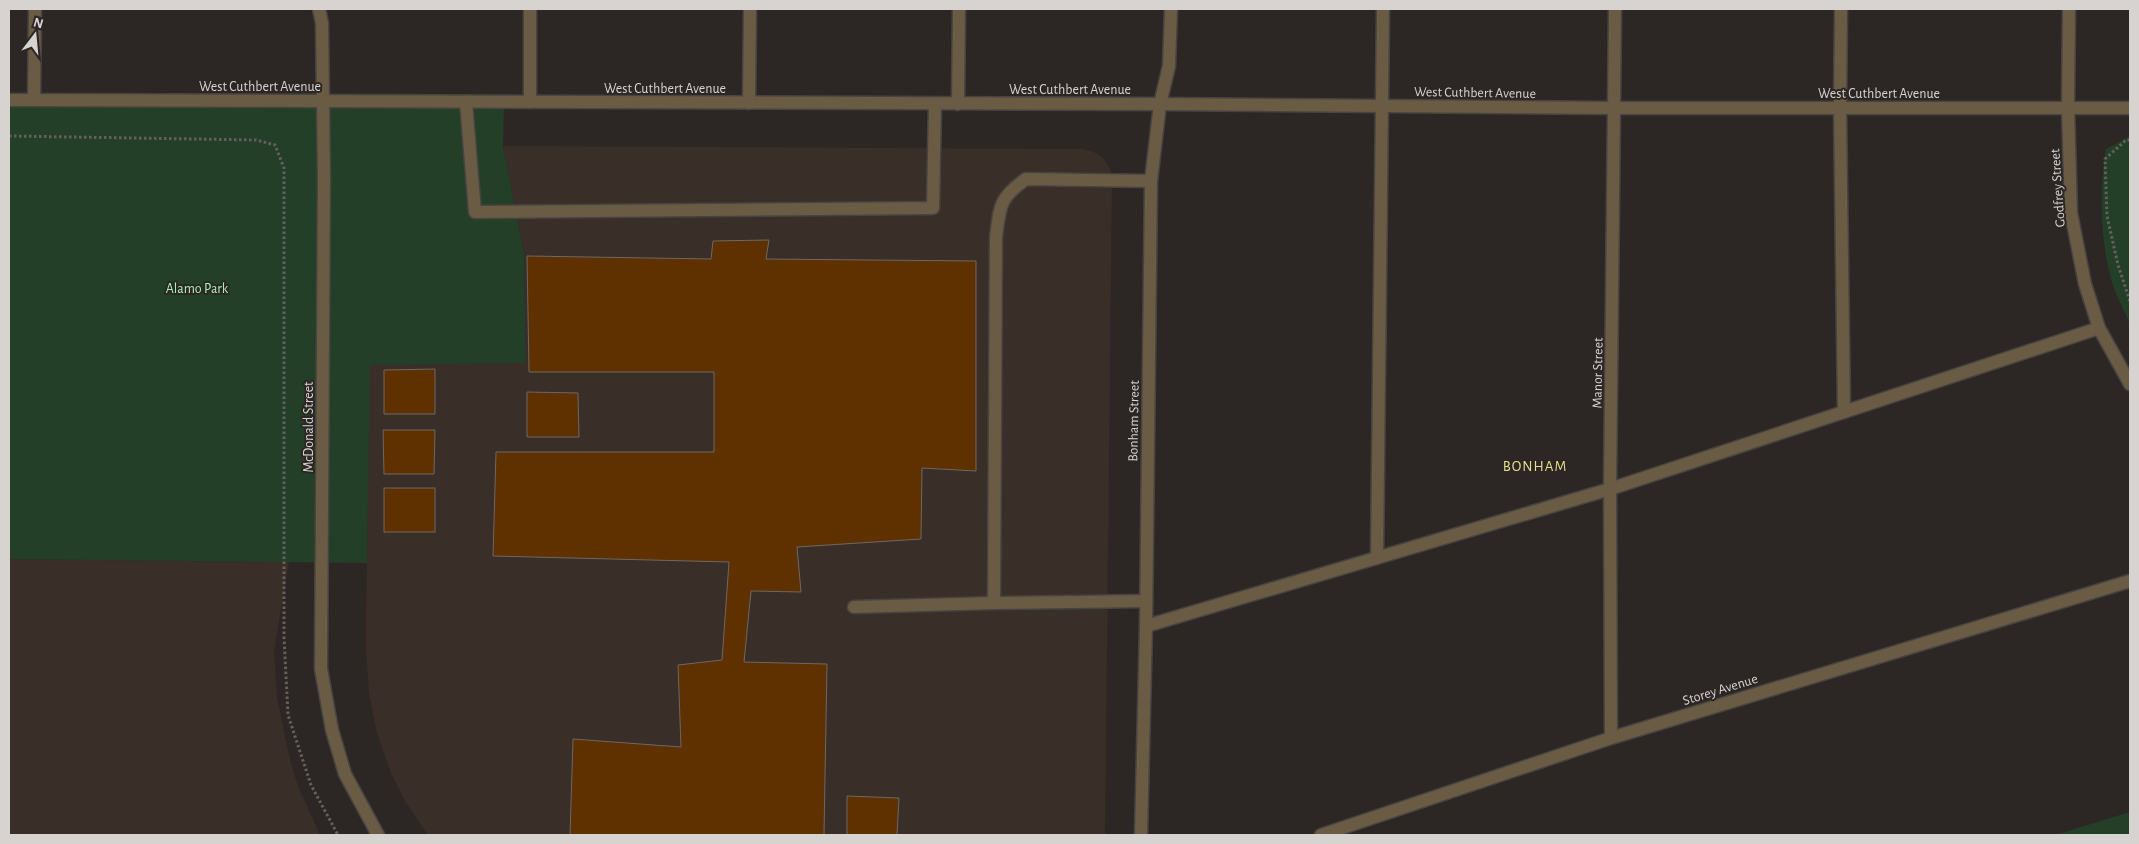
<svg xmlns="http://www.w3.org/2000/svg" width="2139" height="844" viewBox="0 0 2139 844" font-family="'Alegreya Sans',sans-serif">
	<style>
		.built { fill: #392e28 }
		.green { fill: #233f27 }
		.building { fill: #5f3101; stroke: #6d6864 }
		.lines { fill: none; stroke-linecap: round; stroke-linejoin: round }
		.minor-casing { stroke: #474340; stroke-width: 15 }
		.path { stroke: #65605e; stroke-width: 3; stroke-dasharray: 2.5 2.5; stroke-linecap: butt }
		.minor { stroke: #695b44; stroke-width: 12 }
		.labels { text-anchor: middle; stroke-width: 4; stroke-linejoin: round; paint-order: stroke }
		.street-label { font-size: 14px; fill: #d6d3d1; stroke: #2c2724 }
		.park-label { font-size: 14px; fill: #a7f3b2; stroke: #2c2724 }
		.neighbourhood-label { font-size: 15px; letter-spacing: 1px; fill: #e8df90; stroke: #2c2724 }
	</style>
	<rect width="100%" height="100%" fill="#2c2724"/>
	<g class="built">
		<path d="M503,146L1082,149L1094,152L1103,158L1110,168L1112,180L1105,835H428L405,801L391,773L377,733L369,693L366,650L369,364L526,363L524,253Z"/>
		<path d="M9,559L289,562L274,651L277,698L290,760L298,786L320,835H9Z"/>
	</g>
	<g class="green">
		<path d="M9,99L504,102L503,146L524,253L526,363L370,365L367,563L9,559Z"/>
		<path d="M2130,136V324C2124,310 2116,296 2112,282C2100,241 2099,190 2106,149Z"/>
		<path d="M2130,812V835H2055Z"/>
	</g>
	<g class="building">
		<path d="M769,240L766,259L976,261V471L922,468L921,539L797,547L801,592L751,591L744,662L827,664L824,835H570L573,739L681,747L678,665L722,660L729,562L493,556L496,452H714V372H529L527,256L711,259L713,241Z"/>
		<path d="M435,369V414H384V370Z"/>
		<path d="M527,392L578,393L579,437H527Z"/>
		<path d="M383,430H435L434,474H384Z"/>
		<rect x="384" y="488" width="51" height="44"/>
		<path d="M847,796L899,798L897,835H847Z"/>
	</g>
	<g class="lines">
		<g class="minor-casing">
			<g id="minor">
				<path d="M319,9L322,23L324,178L321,669L332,730L345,774L378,835"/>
				<path d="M530,9V102"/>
				<path d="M1841,9L1840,108L1844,412"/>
				<path d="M2069,9L2068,108L2071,213L2085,284L2099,328L2130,384"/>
				<path d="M9,100L1160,104L1615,108H2130"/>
				<path d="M34,100L35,9"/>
				<path d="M466,102L475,212L933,208L935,104"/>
				<path d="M749,103L750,9"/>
				<path d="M958,104L959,9"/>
				<path d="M1377,558L1383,9"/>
				<path d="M994,603L996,237C1000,206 999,198 1026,179L1151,181"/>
				<path d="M854,607L994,603L1146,601"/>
				<path d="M1146,626L1610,489L2099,328"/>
				<path d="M1611,738L1610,489L1615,9"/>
				<path d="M1141,835L1146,626L1151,181L1160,104L1169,66L1171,9"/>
				<path d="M1321,835L1611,738L2130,581"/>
			</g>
		</g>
		<g class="path">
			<path d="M9,136L256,140L275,145L284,168V637L288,715L311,785L338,835"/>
			<path d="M2130,140H2126L2105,159L2107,216L2118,265L2130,301"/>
		</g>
		<use href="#minor" class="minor"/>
	</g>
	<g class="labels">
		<g class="street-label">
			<text x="260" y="91">West Cuthbert Avenue</text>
			<text x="665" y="93">West Cuthbert Avenue</text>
			<text x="1070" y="94">West Cuthbert Avenue</text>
			<text transform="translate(1475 92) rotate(1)" y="5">West Cuthbert Avenue</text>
			<text x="1879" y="98">West Cuthbert Avenue</text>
			<text transform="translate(2057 188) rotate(-94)" y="5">Godfrey Street</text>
			<text transform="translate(1597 373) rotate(-89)" y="5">Manor Street</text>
			<text transform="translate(1133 421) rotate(-89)" y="5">Bonham Street</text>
			<text transform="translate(308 427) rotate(-90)" y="5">McDonald Street</text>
			<text transform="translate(1720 689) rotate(-17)" y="5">Storey Avenue</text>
		</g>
		<g class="park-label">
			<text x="197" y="293">Alamo Park</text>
		</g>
		<g class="neighbourhood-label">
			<text x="1535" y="471">BONHAM</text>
		</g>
	</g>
	<rect width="2139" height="844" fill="none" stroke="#d6d3d1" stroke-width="20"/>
	<g transform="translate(35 35) rotate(16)" stroke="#2c2724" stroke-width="4" paint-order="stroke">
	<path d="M0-4L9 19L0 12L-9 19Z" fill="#d6d3d1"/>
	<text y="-8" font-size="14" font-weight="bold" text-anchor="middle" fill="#d6d3d1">N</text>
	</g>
</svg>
